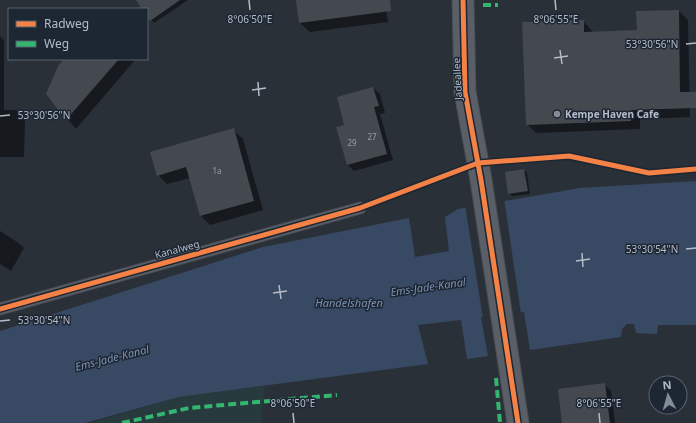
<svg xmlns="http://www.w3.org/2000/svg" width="696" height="423" viewBox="0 0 696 423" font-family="'Noto Sans',sans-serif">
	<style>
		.green { fill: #273a3e }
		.water { fill: #384963 }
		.pier { fill: #2a3038 }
		.shadow { fill: #0007 }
		.building { fill: #444950 }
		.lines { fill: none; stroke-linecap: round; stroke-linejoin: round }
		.lane-casing { stroke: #484c53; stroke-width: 13 }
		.street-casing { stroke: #484c53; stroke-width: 23 }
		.lane { stroke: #5a5e66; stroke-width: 11 }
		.street { stroke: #5a5e66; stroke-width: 21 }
		.quiet { stroke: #33b770; stroke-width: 4; stroke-dasharray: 8 4; stroke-linecap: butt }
		.cycleway-casing { stroke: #1d2633; stroke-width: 8 }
		.cycleway { stroke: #f48246; stroke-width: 5 }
		.ticks { fill: none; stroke: #b4bcc9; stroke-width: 1.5 }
		.poi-dot { fill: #848b96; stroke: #1d2633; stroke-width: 1.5 }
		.labels { text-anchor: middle; stroke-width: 3; stroke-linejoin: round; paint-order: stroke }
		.number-label { font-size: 8px; fill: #989fab }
		.street-label { font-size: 10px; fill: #b4bcc9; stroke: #1d2633 }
		.poi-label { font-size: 10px; font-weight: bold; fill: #b4bcc9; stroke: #1d2633; text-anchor: start }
		.water-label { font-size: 11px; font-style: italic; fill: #7c92b1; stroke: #1d2633 }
		.ticks-label { font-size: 10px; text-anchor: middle; fill: #b4bcc9; stroke: #1d2633; stroke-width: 3; stroke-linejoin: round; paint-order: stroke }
	</style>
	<rect width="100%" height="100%" fill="#2a3038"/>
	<path class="green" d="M265,386L261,423H90L179,397Z"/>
	<path class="water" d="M696,181V325H658L657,334L636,333L634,324H627L622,329L621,337L530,350L524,312L481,317L488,356L467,359L461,320L418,325L428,364L179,397L85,423H0V331L263,247L409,218L415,257L449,251L445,217L458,209L580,188Z"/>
	<path class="pier" d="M504,198L521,314L483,318L465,205Z"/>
	<g class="shadow">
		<path d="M147,0H188L154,23L147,14V9H143Z"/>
		<path d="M297,0H385L388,22L310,32L300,23Z"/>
		<path d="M679,11L688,20L690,117L640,119V129L536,133L527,124L583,21L593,32L638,31Z"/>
		<path d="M0,36L4,40V110H16L25,119L24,157H0Z"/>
		<path d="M65,59H134L135,60L76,129L47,94Z"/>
		<path d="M373,88L380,94L385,113L380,114L393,160L354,171L348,165L346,126Z"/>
		<path d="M233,130L243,139L263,210L210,225L201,216L190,178L167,184L158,175Z"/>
		<path d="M524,170L527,173L530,194L512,196L509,193Z"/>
		<path d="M0,231L17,242L24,248L11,271L0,264Z"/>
		<path d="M604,385L611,391L615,423H563Z"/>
	</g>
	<g class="building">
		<path d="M136,0H180L150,21L147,16V9H142Z"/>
		<path d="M296,0H390L391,11L299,23Z"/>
		<path d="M679,10L680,92H696V108L631,110V121L526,125L522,22L584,20V32L637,30L636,11Z"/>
		<path d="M64,59H119L66,120L46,94L58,66Z"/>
		<path d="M373,87L379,106L374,107L387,154L347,165L336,127L344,125L337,97Z"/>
		<path d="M234,128L254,201L200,216L186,167L157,176L150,152Z"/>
		<path d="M524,169L528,191L508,194L505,172Z"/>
		<path d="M605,383L610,423H562L558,389Z"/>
	</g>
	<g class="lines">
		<g class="lane-casing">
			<path id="lane" d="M0,309L360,208"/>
		</g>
		<g class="street-casing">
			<path id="street" d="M463,0L465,92L481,180L518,423"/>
		</g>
		<use href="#lane" class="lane"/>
		<use href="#street" class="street"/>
		<g class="quiet">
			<path d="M483,5H498"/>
			<path d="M496,378L500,423"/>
			<path d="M122,423L189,408L337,395"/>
		</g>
		<g class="cycleway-casing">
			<g id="cycleway">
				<path d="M463,0L465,92L481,180L518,423"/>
				<path d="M0,309L360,208L478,163L569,156L649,173L696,169"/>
			</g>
		</g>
		<use href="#cycleway" class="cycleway"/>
	</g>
	<path class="ticks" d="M249,0L250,10M555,0L556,10M686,44L696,43M560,50L562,64M554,58L568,56M258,82L259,96M252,90L266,88M0,116L10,115M686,249L696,248M582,253L583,267M576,261L590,259M279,285L281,299M273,293L287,291M0,321L10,320M293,413L294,423M599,413L600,423"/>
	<circle class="poi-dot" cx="557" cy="114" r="4"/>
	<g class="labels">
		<g class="number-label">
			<text x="372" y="140">27</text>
			<text x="352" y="146">29</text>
			<text x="217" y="174">1a</text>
		</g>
		<g class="street-label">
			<text transform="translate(457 79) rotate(-93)" y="4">Jadeallee</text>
			<text transform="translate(177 249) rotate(-15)" y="4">Kanalweg</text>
		</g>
		<g class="poi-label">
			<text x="565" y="118">Kempe Haven Cafe</text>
		</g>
		<g class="water-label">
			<text transform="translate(428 287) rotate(-8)" y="4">Ems-Jade-Kanal</text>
			<text x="349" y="307">Handelshafen</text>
			<text transform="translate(112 358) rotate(-14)" y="4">Ems-Jade-Kanal</text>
		</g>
	</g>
	<g class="ticks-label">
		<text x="250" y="23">8°06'50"E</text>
		<text x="556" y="23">8°06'55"E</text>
		<text x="652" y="48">53°30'56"N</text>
		<text x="44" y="119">53°30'56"N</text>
		<text x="652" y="253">53°30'54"N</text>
		<text x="44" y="324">53°30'54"N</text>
		<text x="293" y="407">8°06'50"E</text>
		<text x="599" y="407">8°06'55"E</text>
	</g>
	<rect x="8" y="8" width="140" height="52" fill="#1d2633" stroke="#59626f"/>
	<rect x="16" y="21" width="20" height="6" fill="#f48246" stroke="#59626f"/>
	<text x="44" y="28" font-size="12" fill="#b4bcc9">Radweg</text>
	<rect x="16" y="41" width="20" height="6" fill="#33b770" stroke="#59626f"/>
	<text x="44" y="48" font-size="12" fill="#b4bcc9">Weg</text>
	<g transform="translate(668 395) rotate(354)"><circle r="19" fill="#1d2633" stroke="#59626f"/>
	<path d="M0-3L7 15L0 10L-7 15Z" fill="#848b96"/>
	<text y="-6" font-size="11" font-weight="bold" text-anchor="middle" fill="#b4bcc9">N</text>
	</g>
</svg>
